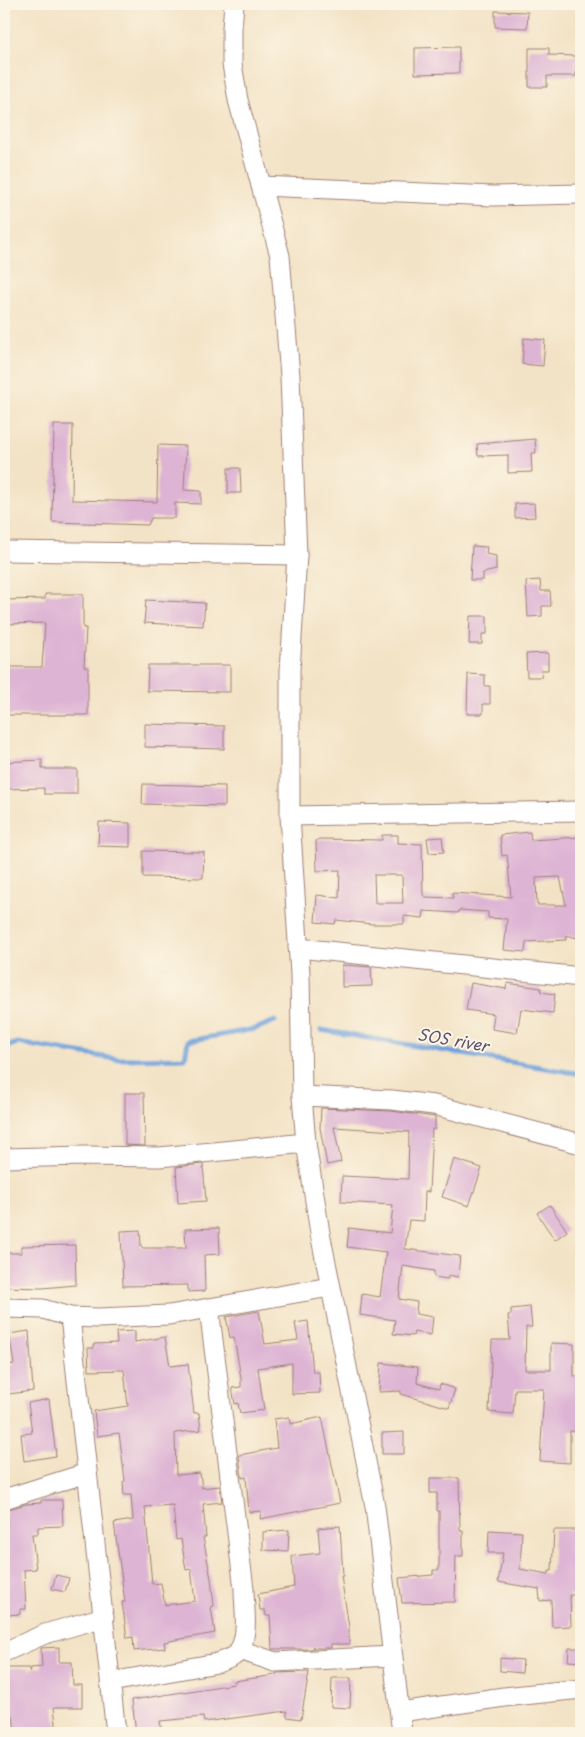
<svg xmlns="http://www.w3.org/2000/svg" width="585" height="1737" viewBox="0 0 585 1737" font-family="'Playpen Sans',sans-serif">
	<style>
		.lines { fill: none; stroke-linecap: round; stroke-linejoin: round }
		.stream { stroke: #70a2db; stroke-width: 5 }
		.building { fill: #ddb4d4; fill-rule: evenodd }
		.minor-casing { stroke: #9e8178; stroke-width: 21 }
		.minor { stroke: #fff; stroke-width: 19 }
		.labels { text-anchor: middle; stroke-width: 4; stroke-linejoin: round; paint-order: stroke }
		.water-label { font-size: 16px; font-style: italic; fill: #595371; stroke: #fcf5e5 }
	</style>
	<rect width="100%" height="100%" fill="#fcf5e5"/>
	<filter id="ink" filterUnits="userSpaceOnUse"><feTurbulence type="fractalNoise" baseFrequency=".02" numOctaves="2"/><feDisplacementMap in="SourceGraphic" scale="10" xChannelSelector="R" yChannelSelector="G"/><feConvolveMatrix kernelMatrix="1 2 1 2 8 2 1 2 1" color-interpolation-filters="sRGB"/></filter>
	<filter id="wash" filterUnits="userSpaceOnUse"><feTurbulence type="fractalNoise" baseFrequency=".0096" numOctaves="4" result="noise"/><feDisplacementMap in="SourceGraphic" scale="20" xChannelSelector="R" yChannelSelector="G"/><feGaussianBlur stdDeviation="1.12" result="paint"/><feColorMatrix in="noise" values="0 0 0 0 0 0 0 0 0 0 0 0 0 0 0 0 0 1.4 0 .05"/><feComposite in="paint" operator="in"/></filter>
	<g filter="url(#wash)">
		<rect width="100%" height="100%" fill="#f3e3c6"/>
		<g class="lines">
			<g class="stream">
				<path d="M321,1030L581,1074"/>
				<path d="M4,1047L18,1043L116,1059L185,1058L188,1041L255,1029L275,1021"/>
			</g>
		</g>
		<g id="blocks">
			<g class="building">
				<path d="M495,11L528,12L527,28L495,27Z"/>
				<path d="M459,47V73L415,74V48Z"/>
				<path d="M529,48H549V55L576,56V76H547V87H529Z"/>
				<path d="M524,338L545,340L543,366L522,364Z"/>
				<path d="M54,425H73L72,500L157,502L158,445L186,446L184,490L201,491V504L175,503V518H151L148,525L52,522Z"/>
				<path d="M535,439L536,453H531L532,472L508,473V455L478,456L477,444Z"/>
				<path d="M228,468H240L241,493H228Z"/>
				<path d="M534,503L535,517L515,518V504Z"/>
				<path d="M472,546L487,547L486,554L496,556V570L483,573V580H470Z"/>
				<path d="M540,580L541,591H550L551,606H542V616L528,617L526,581Z"/>
				<path d="M45,594H83V628H86L84,667H88V715H4V667H42L45,623L4,624V600L45,599Z"/>
				<path d="M146,600L205,603L203,626L144,623Z"/>
				<path d="M470,616H487V634H482V644H469Z"/>
				<path d="M548,653V670H541L542,677H527L526,654Z"/>
				<path d="M148,665H230V692L147,691Z"/>
				<path d="M468,674L485,675V686H490V704H483V714H467Z"/>
				<path d="M145,724L224,726V749L145,747Z"/>
				<path d="M42,760V769H77V794H44V788L4,789V762Z"/>
				<path d="M143,784L225,786V806L142,804Z"/>
				<path d="M99,822L130,823V847L98,846Z"/>
				<path d="M530,832L531,840L581,837V939L566,935V940L526,942L525,952L504,950L507,919L488,918V912L459,910L458,913L424,911L423,918L404,916V924H372L336,920L335,924L315,922L317,895L339,898L340,870L317,871L316,841L319,839L382,840V835H398V843L422,844L423,895L425,897L453,898L452,893L511,897L508,864L507,855L502,856L500,835ZM374,875H402L403,903H375ZM560,877L566,905H537L536,878Z"/>
				<path d="M442,837L444,852L429,853L427,838Z"/>
				<path d="M143,851L204,852L203,878L143,877Z"/>
				<path d="M342,965L371,967L372,986L342,987Z"/>
				<path d="M471,983L506,989L507,983L541,988V992L555,994L553,1013L521,1009L517,1033L492,1029L494,1014L466,1010Z"/>
				<path d="M125,1093H144L145,1146L125,1145Z"/>
				<path d="M321,1108L391,1111L435,1117V1129H432L429,1192L425,1191L424,1221L409,1220L405,1249L460,1256L458,1277L448,1275V1279L434,1277V1271L403,1266L399,1299L417,1302L416,1314L433,1317L431,1335L414,1332L413,1336L393,1334L395,1320L360,1315L362,1294L380,1297L386,1252L347,1247L349,1228L390,1233L393,1205L341,1202L342,1176L408,1179L409,1132L334,1127L341,1162L327,1165L320,1128Z"/>
				<path d="M454,1159L482,1168L469,1206L442,1197Z"/>
				<path d="M203,1164L206,1201L178,1203L176,1167Z"/>
				<path d="M550,1205L567,1231L555,1240L537,1213Z"/>
				<path d="M219,1228L220,1254L204,1255L205,1291L188,1292V1285L123,1286L121,1231L140,1230L141,1246L143,1248H186L185,1229Z"/>
				<path d="M75,1245L76,1285L42,1288L4,1287V1253H21V1246Z"/>
				<path d="M530,1307L532,1327H526L525,1370H551V1343L574,1344V1376H581V1432L570,1431V1463L540,1461L544,1389H515L513,1414L489,1412L492,1340H510L508,1315H511V1309Z"/>
				<path d="M259,1311L265,1344L298,1340L295,1323L308,1321L313,1372H319L320,1393L292,1394V1363L258,1368L264,1410L240,1413L238,1403L235,1404L232,1388L241,1387V1378L234,1337L230,1338L226,1317Z"/>
				<path d="M29,1331L33,1391L8,1394L6,1365L14,1364L9,1334Z"/>
				<path d="M135,1331V1342L165,1337L170,1366L188,1364L194,1413H199L201,1430L175,1433L176,1475L200,1473L202,1488L220,1486L222,1502L203,1504L206,1537H203L211,1579L214,1606L211,1607L215,1633L164,1642L165,1648L134,1651L133,1637L127,1638L122,1602H125L114,1523L133,1520L131,1495H124L123,1482L125,1481L119,1433L97,1436L94,1411L128,1406L124,1370L89,1371L88,1348H94V1344L117,1343L116,1332ZM173,1505L176,1540L181,1539L186,1570L191,1569L195,1601L165,1605L161,1583L152,1584L145,1507Z"/>
				<path d="M381,1363L418,1367L417,1383L439,1389L440,1384L455,1389L449,1408L401,1394V1391L379,1392Z"/>
				<path d="M49,1399L56,1456L24,1461L21,1434L32,1433L28,1403Z"/>
				<path d="M289,1417L290,1424L322,1417L340,1503L260,1519L261,1511L249,1512L246,1477L242,1478L239,1455L277,1448L274,1419Z"/>
				<path d="M404,1432V1454H382V1433Z"/>
				<path d="M430,1478H459L460,1531H463V1556H456L455,1602L402,1603L399,1578L433,1575V1570H439V1511H437V1493H430Z"/>
				<path d="M41,1500H62L63,1526L38,1527V1534H32L36,1569L24,1570L26,1609H20V1614L8,1615V1610H4V1516H6V1510L26,1504L41,1503Z"/>
				<path d="M340,1526L343,1576H341L349,1627V1644H331V1648H313V1646L312,1649H272L270,1616H266L265,1610H260L258,1594L294,1587L292,1556L320,1553L318,1528Z"/>
				<path d="M289,1530L288,1551L263,1550V1532Z"/>
				<path d="M489,1530L522,1532L520,1569L549,1574V1571H552L554,1530H581V1595H570L571,1626L552,1627L551,1600L540,1601L539,1589L498,1582L503,1553H488Z"/>
				<path d="M56,1575L69,1578L65,1592L52,1589Z"/>
				<path d="M59,1647V1662H72L73,1685H82V1707H54L57,1733H15L13,1716L8,1718L6,1668H29L30,1673L31,1668L42,1667L41,1648Z"/>
				<path d="M569,1648H581V1662L568,1661Z"/>
				<path d="M500,1658L523,1660L522,1673L500,1671Z"/>
				<path d="M309,1672L301,1719L287,1717V1711L204,1722L203,1717L160,1721L162,1733H136L132,1700L234,1684V1681L276,1675V1673Z"/>
				<path d="M332,1678H351L350,1708L331,1707Z"/>
			</g>
		</g>
	</g>
	<g filter="url(#ink)">
		<use href="#blocks" fill-opacity="0" stroke="#9e8178" stroke-width="1"/>
		<g class="lines">
			<g class="minor-casing">
				<g id="minor">
					<path d="M234,4L232,28V64L238,100L280,256L290,376L297,555L290,671V816L300,974L302,1096L306,1143L320,1233L375,1506L402,1733"/>
					<path d="M261,186L493,196L581,194"/>
					<path d="M4,551L297,555"/>
					<path d="M290,816L581,811"/>
					<path d="M298,948L581,977"/>
					<path d="M302,1096L392,1100L434,1105L581,1144"/>
					<path d="M4,1158L85,1156L159,1157L306,1143"/>
					<path d="M4,1308L43,1309L70,1317L98,1318L169,1315L330,1287"/>
					<path d="M70,1317L116,1733"/>
					<path d="M4,1499L87,1473"/>
					<path d="M240,1650L275,1662L392,1656"/>
					<path d="M4,1652L45,1634L104,1617"/>
					<path d="M111,1682L217,1663C225,1660 237,1657 240,1649C249,1632 244,1607 244,1589L209,1308"/>
					<path d="M400,1712L504,1697L581,1689"/>
				</g>
			</g>
			<use href="#minor" class="minor"/>
		</g>
	</g>
	<g class="labels">
		<g class="water-label">
			<text transform="translate(453 1040) rotate(10)" y="6">SOS river</text>
		</g>
	</g>
	<rect width="585" height="1737" fill="none" stroke="#fcf5e5" stroke-width="20"/>
</svg>
